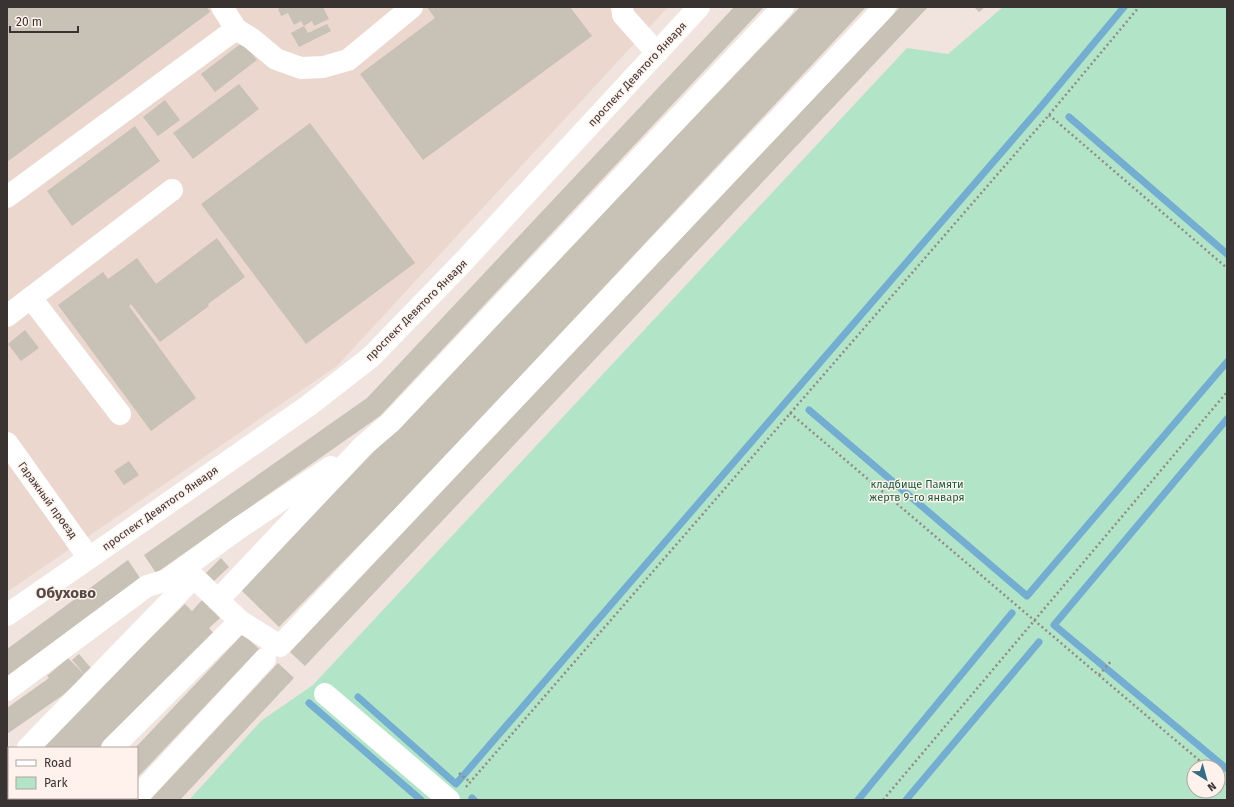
<svg xmlns="http://www.w3.org/2000/svg" width="1234" height="807" viewBox="0 0 1234 807" font-family="'Fira Sans',sans-serif">
	<style>
		.built { fill: #ebd7cd }
		.green { fill: #b2e4c7; fill-rule: evenodd }
		.lines { fill: none; stroke-linecap: round; stroke-linejoin: round }
		.stream { stroke: #73add1; stroke-width: 7 }
		.building { fill: #c8c1b6 }
		.path { stroke: #938a86; stroke-width: 2.5; stroke-dasharray: 2 3; stroke-linecap: butt }
		.minor { stroke: #fff; stroke-width: 22 }
		.labels { text-anchor: middle; stroke-width: 3; stroke-linejoin: round; paint-order: stroke }
		.street-label { font-size: 11px; fill: #393331; stroke: #fff1eb }
		.park-label { font-size: 11px; fill: #165f3f; stroke: #fff1eb }
		.district-label { font-size: 15px; font-weight: bold; fill: #554a45; stroke: #fff1eb }
	</style>
	<rect width="100%" height="100%" fill="#f1e4de"/>
	<path class="built" d="M7,7H668L337,366L7,592Z"/>
	<path class="green" d="M1003,7H1227V800H189L261,721L313,685L907,48L948,54ZM1194,767H1218V791H1194Z"/>
	<g class="lines">
		<g class="stream">
			<path d="M1069,117L1227,254"/>
			<path d="M809,410L1027,596L1227,362"/>
			<path d="M1227,419L1054,625L1227,769"/>
			<path d="M358,697L456,784L1039,109L1124,7"/>
			<path d="M309,703L421,800"/>
			<path d="M472,798L474,800"/>
			<path d="M858,800L1012,613"/>
			<path d="M906,800L1039,642"/>
		</g>
	</g>
	<g class="building">
		<path d="M7,7H207L210,12L7,162Z"/>
		<path d="M282,7H323L329,19L314,26L312,21L304,26L301,21L294,25L288,13L281,16L278,9Z"/>
		<path d="M427,7H570L592,36L423,160L360,74L435,18Z"/>
		<path d="M734,7H764L380,416L156,573L144,555L367,398Z"/>
		<path d="M800,7H866L429,474L279,627L241,590Z"/>
		<path d="M900,7H928L305,666L290,652Z"/>
		<path d="M974,7H985L979,12Z"/>
		<path d="M327,24L331,31L299,47L291,33L304,26L308,33Z"/>
		<path d="M243,42L257,60L215,92L201,74Z"/>
		<path d="M239,84L259,109L193,159L173,133Z"/>
		<path d="M165,100L180,120L158,136L143,117Z"/>
		<path d="M310,123L415,263L306,344L201,204Z"/>
		<path d="M135,126L160,161L72,226L47,191Z"/>
		<path d="M217,238L245,277L208,304L209,306L160,342L131,304L129,306L196,398L151,431L58,305L103,272L108,279L137,258L156,284Z"/>
		<path d="M25,330L39,348L21,361L8,344Z"/>
		<path d="M129,461L139,475L124,485L114,471Z"/>
		<path d="M221,558L229,567L214,581L206,573Z"/>
		<path d="M128,560L140,578L7,676V649Z"/>
		<path d="M202,600L220,618L209,628L215,635L100,748H39L185,604L192,611Z"/>
		<path d="M243,634L259,649L137,778V748H135Z"/>
		<path d="M79,654L91,668L84,674L72,660Z"/>
		<path d="M68,658L85,675L63,695L7,734V708L49,678L47,676Z"/>
		<path d="M278,663L294,678L180,800H150Z"/>
		<path d="M9,777V798H49L47,800H7V779Z"/>
		<path d="M87,798H118L116,800H85Z"/>
	</g>
	<g class="lines">
		<g class="path">
			<path d="M1049,115L1227,268"/>
			<path d="M790,413L1207,767"/>
			<path d="M1099,675L1112,660"/>
			<path d="M459,773L470,782"/>
			<path d="M1218,777L1227,784"/>
			<path d="M466,787L1049,115L1139,7"/>
			<path d="M883,800L1227,392"/>
		</g>
		<g class="minor">
			<path d="M222,7L236,29L252,39L276,59L301,68L323,67L348,60L412,7"/>
			<path d="M622,7L623,15L657,53"/>
			<path d="M7,197L236,29"/>
			<path d="M31,298L120,414"/>
			<path d="M7,316L172,190"/>
			<path d="M7,443L89,558"/>
			<path d="M184,568L240,621L280,646L885,7"/>
			<path d="M218,600L363,446L391,422L783,7"/>
			<path d="M7,615L308,406L371,357L463,262L699,7"/>
			<path d="M7,690L147,586L167,580L239,528L331,467"/>
			<path d="M325,694L449,800"/>
			<path d="M28,748L193,578"/>
			<path d="M112,748L240,621"/>
			<path d="M7,769L9,767"/>
			<path d="M137,797L265,659"/>
			<path d="M60,800L62,798"/>
		</g>
	</g>
	<g class="labels">
		<g class="street-label">
			<text transform="translate(637 74) rotate(-47)" y="4">проспект Девятого Января</text>
			<text transform="translate(416 310) rotate(-45)" y="4">проспект Девятого Января</text>
			<text transform="translate(48 500) rotate(54)" y="4">Гаражный проезд</text>
			<text transform="translate(160 508) rotate(-35)" y="4">проспект Девятого Января</text>
		</g>
		<g class="park-label">
			<text x="917" y="488">кладбище Памяти<tspan x="917" dy="13">жертв 9-го января</tspan></text>
		</g>
		<g class="district-label">
			<text x="66" y="598">Обухово</text>
		</g>
	</g>
	<rect width="1234" height="807" fill="none" stroke="#393331" stroke-width="16"/>
	<rect x="8" y="747" width="130" height="52" fill="#fff1eb" stroke="#b0a5a1"/>
	<rect x="16" y="760" width="20" height="6" fill="#ffffff" stroke="#b0a5a1"/>
	<text x="44" y="767" font-size="12" fill="#393331">Road</text>
	<rect x="16" y="777" width="20" height="12" fill="#b2e4c7" stroke="#b0a5a1"/>
	<text x="44" y="787" font-size="12" fill="#393331">Park</text>
	<g transform="translate(1206 779) rotate(143)"><circle r="19" fill="#fff1eb" stroke="#b0a5a1"/>
	<path d="M0-3L7 15L0 10L-7 15Z" fill="#356c87"/>
	<text y="-6" font-size="11" font-weight="bold" text-anchor="middle" fill="#393331">N</text>
	</g>
	<path d="M10 26v6h68v-6" fill="none" stroke="#393331" stroke-width="2"/>
	<text x="16" y="26" font-size="12" fill="#393331" stroke="#fff1eb" stroke-width="3" paint-order="stroke">20 m</text>
</svg>
